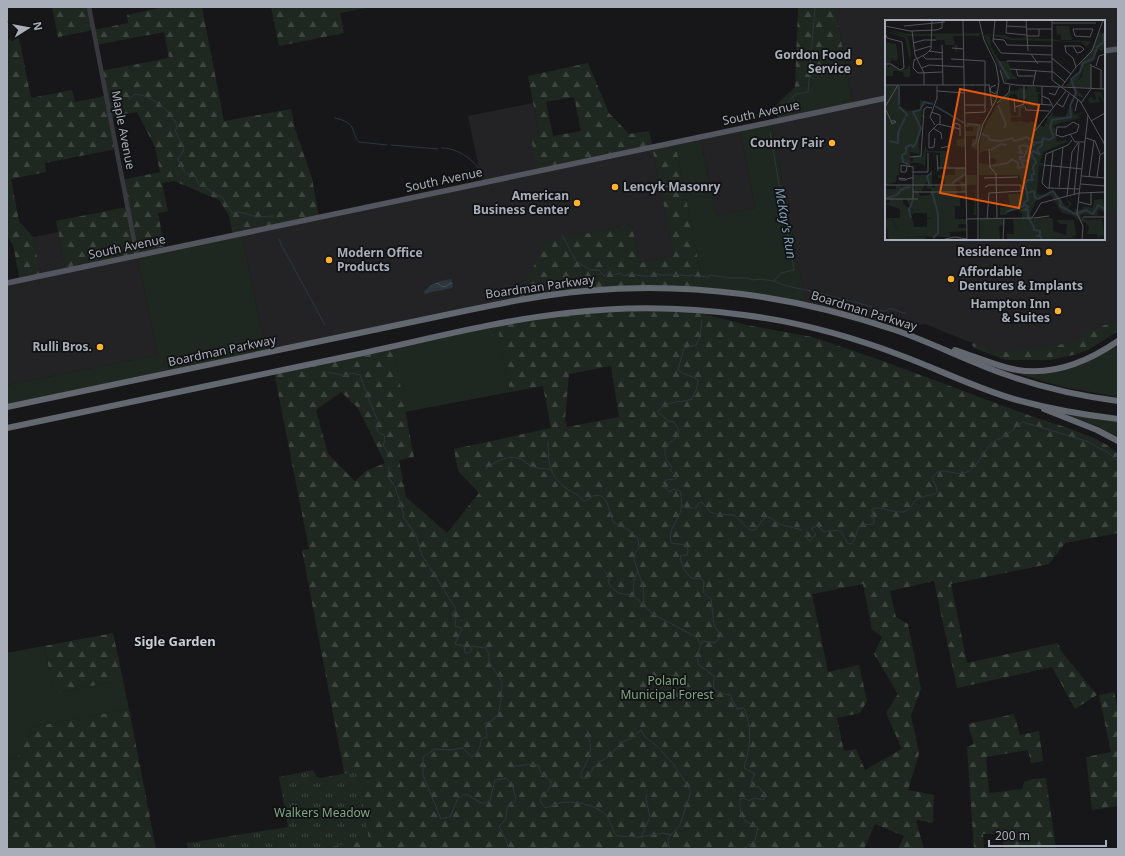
<svg xmlns="http://www.w3.org/2000/svg" width="1125" height="856" viewBox="0 0 1125 856" font-family="'Noto Sans',sans-serif">
	<style>
		.built { fill: #232326; fill-rule: evenodd }
		.green { fill: #1f2820 }
		.forest { fill: url(#forest-firs); fill-rule: evenodd }
		.park { fill: url(#park-tufts) }
		.water { fill: url(#water-waves) }
		.lines { fill: none; stroke-linecap: round; stroke-linejoin: round }
		.stream { stroke: #2c363e; stroke-width: 1 }
		.minor { stroke: #38393e; stroke-width: 4.5 }
		.major { stroke: #53565e; stroke-width: 5.5 }
		.highway { stroke: #636770; stroke-width: 6 }
		.poi-dot { fill: #feb32b; stroke: #121214; stroke-width: 1.5 }
		.labels { text-anchor: middle; stroke-width: 3.5; stroke-linejoin: round; paint-order: stroke }
		.poi-label { font-size: 12px; font-weight: bold; fill: #a8aeba; stroke: #121214; text-anchor: end }
		.street-label { font-size: 12px; fill: #a8aeba; stroke: #121214 }
		.park-label { font-size: 12px; fill: #7ea680; stroke: #121214 }
		.water-label { font-size: 13px; font-style: italic; fill: #7d9db7; stroke: #121214 }
		.neighbourhood-label { font-size: 13px; font-weight: bold; fill: #cacdd6; stroke: #121214 }
		.inset-river { fill: none; stroke: #2c363e; stroke-width: 2 }
		.inset-road { fill: none; stroke: #515359; stroke-width: 1 }
		.view { fill: #e8590c; fill-opacity: 0.15; stroke: #e8590c; stroke-width: 2 }
		.inset-edge { fill: none; stroke: #a8aeba; stroke-width: 2 }
	</style>
	<defs>
		<pattern id="forest-firs" width="22" height="20" patternUnits="userSpaceOnUse"><rect width="22" height="20" fill="#1f2820"/><path d="M5 1l3.5 6h-7zM16 11l3.5 6h-7z" fill="#3d453e"/></pattern>
		<pattern id="park-tufts" width="24" height="20" patternUnits="userSpaceOnUse"><rect width="24" height="20" fill="#1f2820"/><path d="M3 7l-1-3M5 7V3M7 7l1-3M15 17l-1-3M17 17v-4M19 17l1-3" fill="none" stroke="#3d453e"/></pattern>
		<pattern id="water-waves" width="16" height="10" patternUnits="userSpaceOnUse"><rect width="16" height="10" fill="#2c363e"/><path d="M0 5q4-4 8 0t8 0" fill="none" stroke="#485158"/></pattern>
	</defs>
	<rect width="100%" height="100%" fill="#171719"/>
	<g class="built">
		<path d="M835,7H1118V326L1082,344L1005,354L967,341L925,324L896,330L806,305L771,122L853,104ZM886,21H1104V239H886Z"/>
		<path d="M533,103L539,134L531,136L652,147L674,256L639,263L632,225L547,241L517,301L266,352L242,234L482,183L468,116Z"/>
		<path d="M740,129L755,208L716,216L700,137Z"/>
		<path d="M58,232L66,271L137,256L158,355L7,385V283L41,276L33,237Z"/>
	</g>
	<g class="green">
		<path d="M843,51L853,105L778,120L775,106L795,87L813,84L828,54Z"/>
		<path d="M771,122L806,305L704,290L675,142L700,137L716,216L755,208L740,129Z"/>
		<path d="M1104,129L1118,199V210L1104,213Z"/>
		<path d="M242,234L266,352L7,407V385L158,355L137,256Z"/>
		<path d="M497,324L510,392L405,412L393,347Z"/>
		<path d="M1118,343V397L1063,387L1008,371V370L1050,371Z"/>
		<path d="M1069,415L1118,422V438L1099,427L1068,417Z"/>
		<path d="M44,646L54,693L123,680L129,709L33,727L18,757L7,759V653Z"/>
	</g>
	<g class="forest">
		<path d="M52,7H89L93,30L128,23L127,15L164,7H202L224,121L291,109L295,129L312,178L319,218L233,236L229,216L219,200L174,181L162,183L168,211L158,213L165,250L66,271L56,221L127,207L122,180L160,172L155,147L137,112L110,117L116,149L45,163L46,172L11,179L19,221L33,237L41,276L20,281L13,245L7,236V40L19,38L31,98L72,90L75,102L106,96L101,71L169,58L164,32L96,45L93,30L58,37Z"/>
		<path d="M271,7H370L340,13L344,33L279,46Z"/>
		<path d="M798,7H835L843,51L828,54L813,84L795,87Z"/>
		<path d="M588,63L609,113L629,134L649,131L653,147L675,142L704,290L636,288L517,301L546,241L632,225L639,263L674,256L652,147L537,171L531,136L539,134L528,76ZM574,97L581,131L553,136L546,102Z"/>
		<path d="M684,309L747,325L812,337L880,360L1031,416L1068,428L1094,438L1107,445L1118,454V533L1065,543L1049,564L951,584L967,663L1058,643L1061,651L1097,695L1075,709L1052,667L957,688L934,581L890,591L896,617L908,624L921,689L911,715L919,754L908,790L934,795L933,823L916,820L924,849H898L904,836L875,824L864,849H320L341,845L349,798L302,550L309,549L274,372L393,347L414,457L399,460L406,497L447,533L479,493L458,471L454,449L551,428L543,386L510,392L497,324L564,313ZM611,366L619,417L567,427L565,419L569,374ZM341,392L358,408L385,463L366,471L355,481L328,454L316,410ZM863,584L872,629L882,637L874,654L898,694L886,713L902,749L865,770L856,749L844,751L837,718L860,713L867,701L859,665L828,672L812,594Z"/>
		<path d="M1118,322V331L1088,350L1073,355L1050,360H1011L1003,359L974,348L972,344L975,343L999,352H1006L1053,346L1079,341L1089,330C1098,331 1098,327 1105,325C1111,324 1112,325 1118,322Z"/>
		<path d="M113,633L123,680L54,693L44,646Z"/>
		<path d="M1114,692L1118,711V806L1092,810L1086,757L1111,752L1099,695Z"/>
		<path d="M129,709L156,849H7V759L18,757L33,727Z"/>
		<path d="M1014,714L1020,735L1039,731L1043,761L1031,763L1028,750L986,757L989,793L1022,789L1024,782L1033,779L1046,778L1056,849H1004L1002,834H983L984,849H974L967,747L974,744L968,724Z"/>
	</g>
	<path class="park" d="M313,770L317,777L321,778L358,771L369,840L320,849H188L187,843L288,827L279,777Z"/>
	<path class="water" d="M451,279L453,285L452,288L432,292L425,294L424,292C431,283 440,281 451,279Z"/>
	<g class="lines">
		<g class="stream">
			<path d="M129,99L135,94C147,95 159,103 168,112C171,115 172,119 176,122L177,128L175,130L184,150L178,159C182,169 185,175 196,177L199,185H203L214,194L222,197L232,213L240,212L257,217L274,216"/>
			<path d="M779,112L796,94L808,92L815,7"/>
			<path d="M335,118C339,119 344,120 348,123C355,127 353,137 359,142L387,145"/>
			<path d="M391,145L438,149"/>
			<path d="M442,148C458,148 475,160 482,174"/>
			<path d="M562,235L576,261L590,270H599L604,276L610,271L612,275L621,273L624,276L631,273C636,276 653,278 658,274L660,275H680L689,276L693,275L699,277L707,276"/>
			<path d="M279,239L282,246L325,325"/>
			<path d="M707,279L710,275L730,278H747L753,280L760,279L774,281L781,273L794,270L770,132"/>
			<path d="M774,281C788,288 804,289 819,293C825,294 831,297 837,298C852,301 868,305 882,311H886L890,308L903,313H906"/>
			<path d="M702,320L700,337L696,345L684,348L678,370C684,375 691,375 698,380L697,388L692,399C680,403 664,400 658,412L668,421L674,422C689,442 663,437 665,453C665,454 666,459 666,459C668,462 670,464 672,467L670,470L676,476V479L666,480L663,483L665,488L670,492L673,489L680,491C682,498 682,505 680,513C676,525 668,528 671,543L686,545L688,550L687,555L680,556L683,568L691,578L702,579L704,582L703,592L711,599L714,625L721,636L715,643L703,641C698,649 698,655 698,664L715,677C710,690 718,694 730,695L737,709L744,708C753,731 750,745 744,768L755,774L751,782L753,786L759,787L765,796L764,800L754,798L749,801L744,798L740,799C740,808 739,818 749,823C753,825 754,825 758,828L754,844L752,846L749,844L744,849"/>
			<path d="M328,372L346,376L351,373L360,375L371,405L378,421L376,428L379,433L384,435L385,440L383,446L388,452L387,457"/>
			<path d="M548,442C548,468 551,481 576,494C580,496 581,500 585,501C588,500 590,497 593,496C609,491 609,514 613,522L627,529L638,538L639,548L635,553L634,560L643,586L644,596L643,605"/>
			<path d="M389,467L388,476L395,487L404,515L403,517L416,535L422,555L456,609L452,615L456,618L455,626L462,628L455,644L464,646L465,653L471,652V646L486,648L489,654V663L502,681L501,701L498,715L490,722L485,723L487,737L481,739C481,747 478,751 472,757L463,748L451,750L435,749L423,757V775L441,819L450,817L458,798L466,794L483,804L490,800L495,780L506,778L512,784L516,800L507,808L506,819L499,826L506,840L509,849"/>
			<path d="M486,469C494,462 507,455 518,458C524,459 527,464 531,466C537,469 545,469 550,469"/>
			<path d="M682,506L688,508H696L699,503L702,502L710,512L717,514L734,515L750,530H755L763,519L767,517L771,518L779,524L802,530"/>
			<path d="M807,531V538L810,541L816,534L812,530V528L817,526L819,527L824,532C838,530 841,527 847,543L851,544L854,541L859,526L861,525L873,524L874,523L872,510L875,508C885,507 897,515 906,511C912,508 912,501 920,498C925,495 933,496 937,492C938,486 930,480 934,475C941,466 956,476 965,473C978,468 982,452 992,443C995,440 1000,439 1003,437C1011,433 1015,426 1023,422L1086,441L1107,452L1118,461"/>
			<path d="M604,571L609,576V584L618,593L634,596L653,614L696,637L701,644"/>
			<path d="M634,595C633,586 633,579 638,571"/>
			<path d="M587,730C593,751 591,754 581,773L582,778H587L594,767L600,762L609,756L622,742L630,739L641,730L645,737L657,746L674,765L691,791L680,825L669,837L668,842L670,849"/>
			<path d="M512,767L529,764L537,765L539,766C540,777 544,774 551,781C552,791 542,792 540,801L545,808C550,807 555,804 560,803C573,800 596,805 605,814C612,821 611,830 617,836L640,837L663,833L671,835"/>
			<path d="M641,837L650,817L646,799L647,794"/>
			<path d="M531,849L548,848V849"/>
		</g>
		<path class="minor" d="M89,7L137,256"/>
		<g class="major">
			<path d="M1104,51L1118,49"/>
			<path d="M7,283L886,98"/>
		</g>
		<g class="highway">
			<path d="M955,350C973,356 990,363 1008,368C1047,378 1086,363 1118,341"/>
			<path d="M7,407L469,310C507,302 546,294 585,291C689,281 796,296 895,330C933,343 969,362 1007,375C1043,388 1080,396 1118,401"/>
			<path d="M1044,409L1097,430L1118,441"/>
			<path d="M7,428C121,404 235,380 349,356C421,341 494,321 567,313C626,306 686,307 744,315C799,322 853,337 905,357C942,371 978,389 1017,400C1050,409 1084,415 1118,419"/>
		</g>
	</g>
	<g class="poi-dot">
		<circle cx="859" cy="62" r="4"/>
		<circle cx="832" cy="143" r="4"/>
		<circle cx="615" cy="187" r="4"/>
		<circle cx="577" cy="203" r="4"/>
		<circle cx="1049" cy="252" r="4"/>
		<circle cx="329" cy="260" r="4"/>
		<circle cx="951" cy="279" r="4"/>
		<circle cx="1058" cy="311" r="4"/>
		<circle cx="100" cy="347" r="4"/>
	</g>
	<g class="labels">
		<g class="poi-label">
			<text x="851" y="59">Gordon Food<tspan x="851" dy="14">Service</tspan></text>
			<text x="824" y="147">Country Fair</text>
			<text x="623" y="191" text-anchor="start">Lencyk Masonry</text>
			<text x="569" y="200">American<tspan x="569" dy="14">Business Center</tspan></text>
			<text x="1041" y="256">Residence Inn</text>
			<text x="337" y="257" text-anchor="start">Modern Office<tspan x="337" dy="14">Products</tspan></text>
			<text x="959" y="276" text-anchor="start">Affordable<tspan x="959" dy="14">Dentures &amp; Implants</tspan></text>
			<text x="1050" y="308">Hampton Inn<tspan x="1050" dy="14">&amp; Suites</tspan></text>
			<text x="92" y="351">Rulli Bros.</text>
		</g>
		<g class="street-label">
			<text transform="translate(761 113) rotate(-12)" y="4">South Avenue</text>
			<text transform="translate(123 130) rotate(79)" y="4">Maple Avenue</text>
			<text transform="translate(444 180) rotate(-12)" y="4">South Avenue</text>
			<text transform="translate(127 247) rotate(-12)" y="4">South Avenue</text>
			<text transform="translate(540 287) rotate(-8)" y="4">Boardman Parkway</text>
			<text transform="translate(864 311) rotate(17)" y="4">Boardman Parkway</text>
			<text transform="translate(222 351) rotate(-12)" y="4">Boardman Parkway</text>
		</g>
		<g class="park-label">
			<text x="667" y="685">Poland<tspan x="667" dy="14">Municipal Forest</tspan></text>
			<text x="322" y="817">Walkers Meadow</text>
		</g>
		<g class="water-label">
			<text transform="translate(786 223) rotate(80)" y="5">McKay's Run</text>
		</g>
		<g class="neighbourhood-label">
			<text x="175" y="646">Sigle Garden</text>
		</g>
	</g>
	<g transform="translate(885 20)">
		<rect width="220" height="220" fill="#171719"/>
		<path d="M0,9L23,14L97,13L92,17L98,23L91,16H59V20H51L50,16H23ZM99,14L119,15L126,18L167,19L177,21H205V23L202,27L196,22L126,20ZM80,104H98L94,113H80V111H88V107H80ZM81,155H92L91,195H89L91,165H81ZM55,186H70V199H42L55,197ZM22,187H25L29,193L28,195L24,190L25,198L28,200H8L14,211H12L6,199L0,198H22ZM171,200H189L191,216H181L182,204H175Z" fill="#1f2820"/>
		<path d="M171,6H184L187,20L207,21L173,20H176V15L172,14ZM0,11L23,16L26,35L25,41L20,18ZM214,12L220,13V29L216,31L213,29L209,41L198,46L191,69L200,78L193,76L186,85L189,95L201,91L193,95L195,98L179,102L181,107L178,102L168,106L171,109L172,122L181,120L182,122L158,132L155,143L159,144V146H154L152,173L156,175L170,172L181,187L185,185L180,177L187,184L183,188L189,193L190,189L197,190L198,186L208,188L209,180L218,179L220,193L214,189L212,196L198,194L195,196L203,200L217,199L219,215L213,218L212,214H202L204,207L200,202H196L187,195L177,193L166,175L152,179L145,194L148,198H168V211L192,218L122,220V214H129L128,199H137V194L133,190L122,191V195H115V187H125L123,174H136L139,171L135,155H94V143L108,145L112,141L109,138L105,139L104,130L94,133L96,116L101,104L115,80L126,71L134,70V67L142,70V65L151,67V72H157L153,74V84H150L149,87L139,84L140,87L136,88V97H126V102L135,101L144,103L145,101L159,107L163,98L160,97L165,96L168,90V96L180,97L191,74L188,67L181,66L194,51L196,45H193L208,27ZM127,74H131L133,80L138,78L143,80L133,87V96H126L124,77ZM68,15L70,25H73L71,33L69,25H61L59,20V16ZM99,15L105,16L106,27L115,41H123L127,54L133,59H122L121,63ZM0,22L11,24L13,38L11,41L7,39L3,43V48L6,44L14,50L22,49L25,45V57H19L18,52L13,51H8V56H0ZM209,72H216L219,81L218,82L217,78L213,76L215,82L205,83L203,80L206,76L209,81L211,79ZM14,85L21,91L36,90V94L43,98L36,97L34,114L37,115L34,116L33,120L35,134L25,132V141H28V137L38,136L40,126L43,131H63L64,148H55V133L41,132L40,146L35,143H14L11,162L0,165V149ZM80,113H94L92,131L87,127V119H91V116H80L81,127L72,126L71,120L79,118ZM70,148H81V156L75,161L81,162V172H77L74,161L68,165H71L72,175L81,176L75,178V186H55V198H42V193H29L21,179H18V183L22,187V198H15V189L0,184L5,182V179H0V169H11V165H15L17,169V165H26L30,170L28,155H43L47,149V167L50,168V165H60L59,158H53V155H70ZM41,162H44L41,168L46,169V172L44,175L35,176L33,169L36,172ZM0,199H6L12,211H10V220H4ZM8,199L28,200L29,207H42V199H82V204H74L73,208H82V211L65,212V217L24,216L23,211H14ZM95,199H119V205L114,206L115,220H95Z" fill="#1f2820" fill-rule="evenodd"/>
		<path d="M206,43V68L189,67L197,56L198,46Z" fill="#1f2820"/>
		<path d="M0,24H11V41L7,39L5,43L0,44ZM0,65H14V85L21,91L35,90V80L49,84H41L37,87L33,128H14V155H0ZM168,198V220H130V199ZM10,211H23L24,216L40,217V220H10Z" fill="#1f2820"/>
		<path class="inset-river" d="M114,41L124,59M14,85V66M113,85L121,104L119,108M50,86L79,103M14,87L22,94L21,97M82,104L94,105L93,113M97,114L103,116L105,120L117,121L127,118L129,121L142,117L150,123L157,122M4,121L13,123V113L20,98M87,126L91,122L93,113M106,130L116,124L122,125M133,132L137,133L134,127L138,125L145,127L150,124M135,140V137H139L144,126M25,145L18,142L17,135L21,133V127L26,125L28,127L31,123L36,108L28,92L35,90L39,82L48,84M106,146L123,143L127,139L133,143V148L139,147L136,140L143,141L146,136M67,163L80,154M44,164L42,156L47,153M47,172L53,194V213L48,218M142,173L149,171L150,178L153,179L168,171L176,182L175,186L192,195M2,178L12,175L17,169L25,167M121,192L141,185M193,193L201,190L208,194L213,185L220,189M26,198L24,190L28,180M156,220V217L153,216L155,215V211L149,210V207L143,197V190H139L143,187L138,183L143,180L140,163L143,160H148L146,155L149,154L148,147L151,142L146,133L148,131L154,134L152,129L157,125L158,118L164,120L169,117L165,108L167,100L186,97L185,86L191,73L186,59L195,52L198,43L208,39L212,27L219,22L218,15L220,14"/>
		<path class="inset-road" d="M0,0H21M47,0L46,29L41,34L29,40L28,48L33,53L57,52M78,0L82,220M110,0L108,21L116,33L167,35M122,0L121,13L141,15M141,0L143,31M167,0V60L195,81L220,125M167,3H211M0,6L25,11L51,10L57,8V0M19,6L60,2M121,6L141,7M142,9H167M188,9H208L205,17L190,16ZM27,11L30,35L39,53V65M141,16H154V9M108,19L119,20L122,25L167,26M28,23L39,20H51M57,25L58,65M179,26H195L199,29L196,32M180,26L181,32L188,38L191,47M188,26L192,33L196,32M67,28L79,29M29,31L46,26M44,31L58,33M146,34L153,44M38,36L41,39H58M167,38L186,54M66,39L100,41V92L80,93M122,41L167,42M0,44H6L15,50L19,48L17,22L2,18L1,15M207,46L216,50V69M211,46L214,36L220,34M37,48L44,45L79,47M125,49L167,52M131,49L133,56H149M115,50L119,63L131,65M167,51L180,62M0,65H88M87,65H105M104,65L107,86M111,65L106,67L105,71L110,74L113,70M131,65L220,69M148,65L151,50M157,66V84M177,66L191,47L207,31L218,0M52,71L80,73M164,73L170,75L174,67M157,76L164,79L168,87M129,78L130,92M112,83L124,72L125,65M171,83L178,87L184,74M196,83L206,69V44M152,84L166,85M80,85H100M0,87L13,65M130,87L139,84V65M140,87L141,90L164,91M0,88L6,101M190,91L193,79M46,92L55,95V104M6,101H10L11,102L7,104ZM206,101L220,93M188,102L194,105L192,112L177,117L171,115L172,107H181ZM50,105L45,97L52,78V66M48,108L56,113L57,119M150,111L181,71M185,114L190,122H200M50,118L49,127L44,128V113L53,104L75,109M201,118L210,121L215,134M187,120L183,125L161,134L157,163L162,168L195,169M56,128L64,126L70,103L75,105V116M104,129L105,147L111,154L112,198M52,135L53,151M25,137L36,136L39,89L42,87L47,88M159,145L197,149M22,146L21,152H16V145L28,147V179M52,148H81M28,152H43V133M197,156L220,158M204,157L209,120M212,157L215,135L220,132M99,158L133,157M21,159L14,158L15,160H21L22,159L25,158H28M196,164L220,166M0,165H81M100,167L104,165H136V171L104,173L102,199M174,167L178,127M164,168L168,131M28,172H81M195,173L220,172M189,175L194,123M182,176L187,132L193,123M0,179H33M194,182L206,185V173M198,197H220M149,198L164,196M82,199L147,198L156,183L194,173M60,219L70,217L82,219M93,220V123L98,104L111,80L114,62L111,45L99,20L94,0M118,220L119,199M197,220L198,206L192,193L203,95"/>
		<path class="view" d="M75,69L154,85L134,188L55,173Z"/>
		<rect width="220" height="220" class="inset-edge"/>
	</g>
	<rect width="1125" height="856" fill="none" stroke="#a8aeba" stroke-width="16"/>
	<g transform="translate(28 28) rotate(79)" stroke="#121214" stroke-width="3" paint-order="stroke">
	<path d="M0-3L7 15L0 10L-7 15Z" fill="#a8aeba"/>
	<text y="-6" font-size="11" font-weight="bold" text-anchor="middle" fill="#a8aeba">N</text>
	</g>
	<path d="M989 840v6h117v-6" fill="none" stroke="#a8aeba" stroke-width="2"/>
	<text x="995" y="840" font-size="12" fill="#a8aeba" stroke="#121214" stroke-width="3" paint-order="stroke">200 m</text>
</svg>
